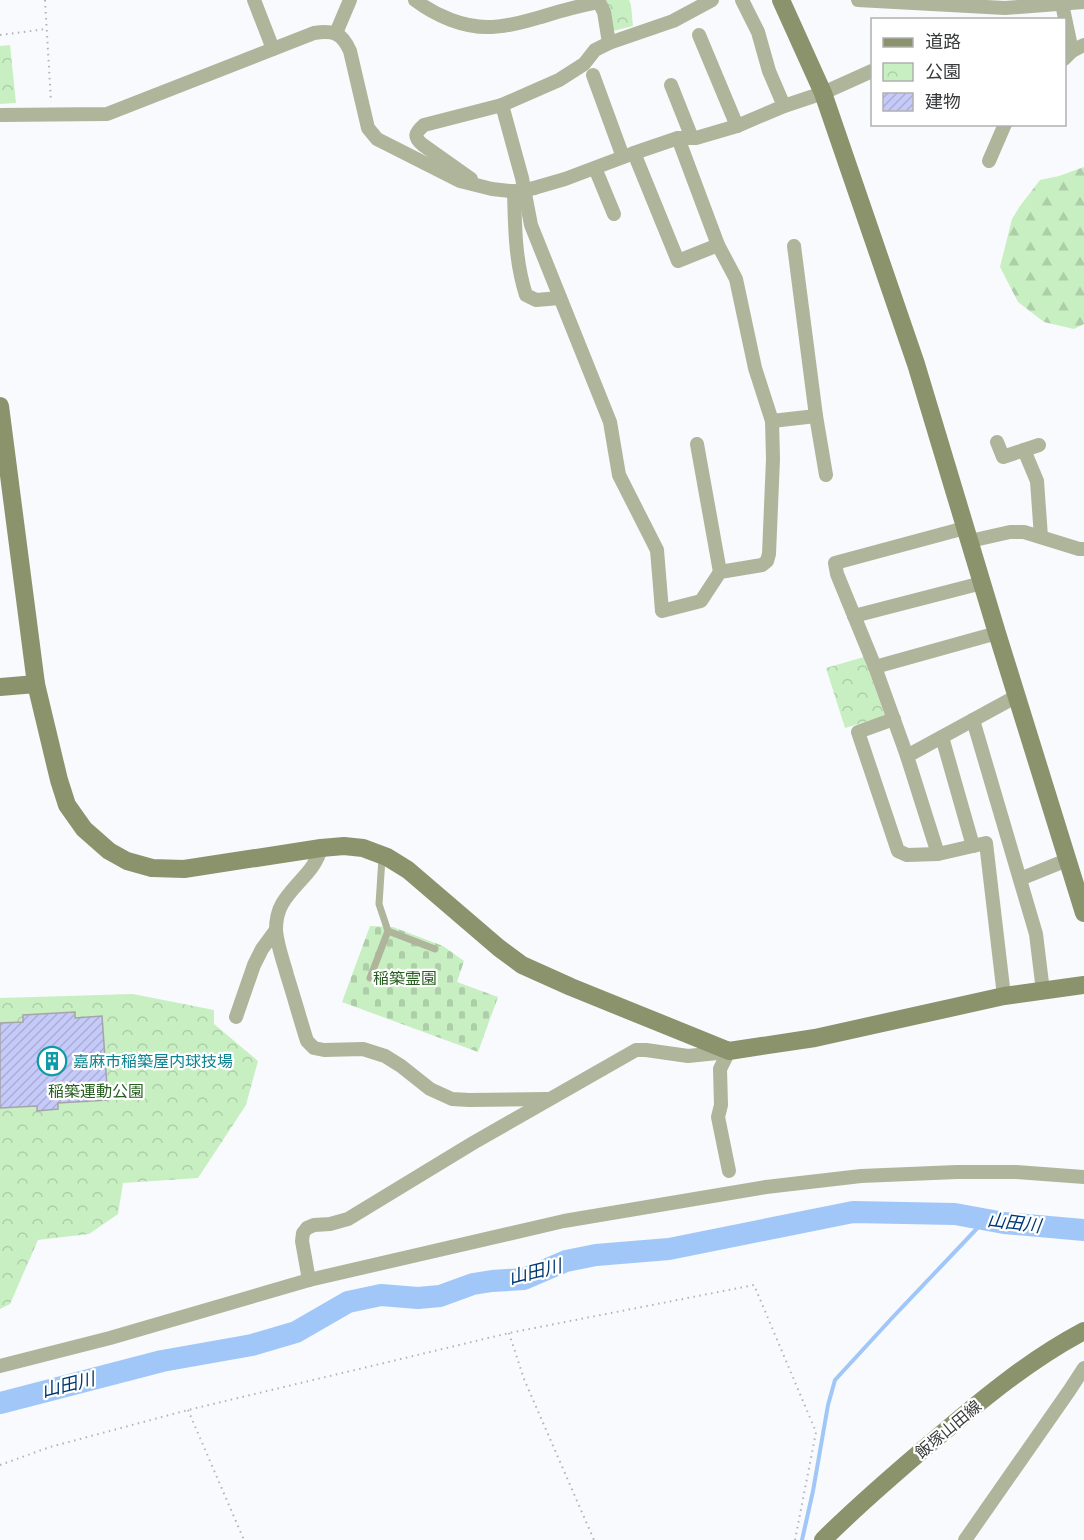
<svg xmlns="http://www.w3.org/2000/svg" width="1084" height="1540" viewBox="0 0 1084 1540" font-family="'Public Sans','Noto Sans JP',sans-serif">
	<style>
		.forest { fill: url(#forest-firs) }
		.cemetery { fill: url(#cemetery-stones) }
		.park { fill: url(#park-crowns) }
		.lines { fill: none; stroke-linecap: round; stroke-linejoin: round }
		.stream { stroke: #a0c7f8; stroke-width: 4 }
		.river { stroke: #a0c7f8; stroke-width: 22 }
		.building { fill: url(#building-hatch); stroke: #a5a5a8; stroke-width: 1.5 }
		.path { stroke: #b1b3b5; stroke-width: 2; stroke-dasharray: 1.5 4.5; stroke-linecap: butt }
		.lane { stroke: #aeb59b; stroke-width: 7 }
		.street { stroke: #aeb59b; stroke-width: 14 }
		.secondary { stroke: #8a936c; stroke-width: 18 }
		.street-bridge { stroke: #aeb59b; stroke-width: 14 }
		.labels { text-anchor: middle; stroke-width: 4.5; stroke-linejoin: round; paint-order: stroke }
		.park-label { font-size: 16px; fill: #255d1e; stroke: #fff }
		.culture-label { font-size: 16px; fill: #0d838f; stroke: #fff; text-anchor: start }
		.street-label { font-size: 16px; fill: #393a3b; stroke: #fff }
		.water-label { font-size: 18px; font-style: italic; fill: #013973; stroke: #fff }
	</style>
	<defs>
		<pattern id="forest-firs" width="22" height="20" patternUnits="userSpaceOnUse" patternTransform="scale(1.5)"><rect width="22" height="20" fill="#c8efc2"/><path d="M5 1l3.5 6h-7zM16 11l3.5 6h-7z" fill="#adcea8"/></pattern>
		<pattern id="cemetery-stones" width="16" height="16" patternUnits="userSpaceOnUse" patternTransform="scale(1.5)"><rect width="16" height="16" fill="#c8efc2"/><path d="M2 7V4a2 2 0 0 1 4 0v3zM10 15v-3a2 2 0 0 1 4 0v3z" fill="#adcea8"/></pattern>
		<pattern id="park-crowns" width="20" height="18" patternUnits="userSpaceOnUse" patternTransform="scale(1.5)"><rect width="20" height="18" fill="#c8efc2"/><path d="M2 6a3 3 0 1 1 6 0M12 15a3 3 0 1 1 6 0" fill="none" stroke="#adcea8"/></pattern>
		<pattern id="building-hatch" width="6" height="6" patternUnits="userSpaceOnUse" patternTransform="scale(1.5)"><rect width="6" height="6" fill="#c5caf9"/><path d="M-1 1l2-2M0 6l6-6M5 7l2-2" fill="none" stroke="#aaaed6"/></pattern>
	</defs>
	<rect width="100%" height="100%" fill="#f8fafd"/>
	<path class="forest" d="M1084,167V324L1074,329L1044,322L1018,302L1000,267L1012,219L1020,206L1040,180L1059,176Z"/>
	<path class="cemetery" d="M370,926L393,927L443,946L464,961L457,982L498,997L478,1052L342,1002Z"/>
	<g class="park">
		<path d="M604,0H629L631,5L633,26L613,31Z"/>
		<path d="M10,45L16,103L0,104V46Z"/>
		<path d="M864,657L885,716L845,728L826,668Z"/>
		<path d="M133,994L214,1010V1024L258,1061L246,1105L198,1178L123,1183L118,1214L89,1234L38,1240L10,1304L0,1309V998Z"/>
	</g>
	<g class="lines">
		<path class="stream" d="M802,1540L813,1491L828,1405L835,1380L892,1318L986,1219"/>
		<path class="river" d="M0,1403L162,1361L252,1345L296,1332L348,1302L381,1295L418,1298L440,1296L473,1284L492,1281L524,1279L566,1261L596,1255L669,1249L853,1212L955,1214L1004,1223L1084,1230"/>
	</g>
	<path class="building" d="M75,1012V1018L102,1016L108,1100L58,1103V1109L37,1111V1106L0,1108V1023L23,1022V1015Z"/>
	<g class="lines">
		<g class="path">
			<path d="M45,0L51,102"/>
			<path d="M0,35L46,29"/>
			<path d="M509,1333L524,1379L594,1540"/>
			<path d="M188,1410L244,1540"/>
			<path d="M0,1465L50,1447L188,1410L509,1333L754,1285L816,1432L795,1540"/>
		</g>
		<g class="lane">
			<path d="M382,858L379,904L388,931L435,949"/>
			<path d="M370,978L388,931"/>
		</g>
		<g class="street">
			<path d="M254,0L273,49"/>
			<path d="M415,0C436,16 464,28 491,27C508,27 525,21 541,17C560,11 579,6 599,2"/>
			<path d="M598,0L604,12L609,43"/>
			<path d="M742,0L758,32L769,71L784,106"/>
			<path d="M858,0L1005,8L1084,2"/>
			<path d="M1062,4L1072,51"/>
			<path d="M336,33L350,0"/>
			<path d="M699,35L737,126"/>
			<path d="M1064,59L1072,51L1084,45"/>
			<path d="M593,75L623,157"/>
			<path d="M671,85L692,138"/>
			<path d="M0,115L107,114L314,33C334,30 342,33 350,51L368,128L377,139L460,181L492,189L520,192"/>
			<path d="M678,138L718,245L736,279L755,368L772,421L773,459L769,554L767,561L762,565L720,572L701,601L662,611L657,550L619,475L610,422L531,225L522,178L502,105L559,80L584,64L595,50L609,43L673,21L712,0"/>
			<path d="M634,153L678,261L718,245"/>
			<path d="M989,161L1005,124"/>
			<path d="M595,168L614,214"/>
			<path d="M471,179L423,145C413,137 415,133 424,125L502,105"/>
			<path d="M534,188L565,179L634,153L678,138H696L737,126L784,106L823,93L872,71"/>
			<path d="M514,191C515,227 515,261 526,295L536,300L560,298"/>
			<path d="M794,246L816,416L826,475"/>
			<path d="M772,421L816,416"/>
			<path d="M997,442L1003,457L1039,445"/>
			<path d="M697,444L720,572"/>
			<path d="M1024,450L1037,481L1041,537"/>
			<path d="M965,528L835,563L837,574L875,667L907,756L938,854L986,843L1004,996"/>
			<path d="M970,541L1010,532H1024L1079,549H1084"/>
			<path d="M854,616L982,583"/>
			<path d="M875,667L997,633"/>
			<path d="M894,719L858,732L898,851L907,855L938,854"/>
			<path d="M973,720L1036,934L1043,991"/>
			<path d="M942,737L973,846"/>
			<path d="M907,756L1017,696"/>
			<path d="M321,848C315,872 294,883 282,904C278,911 276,922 276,930C277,945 283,960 287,975C294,997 300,1019 307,1041L314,1048L324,1050L363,1049L385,1056L401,1066L430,1089L452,1099L469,1100L547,1099"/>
			<path d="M1020,879L1067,860"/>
			<path d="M236,1017L254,965L262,949L276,930"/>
			<path d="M729,1171L718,1117L721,1105L720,1069L729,1051"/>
			<path d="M309,1280L302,1241L303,1233L307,1228L314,1225L330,1224L348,1219L473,1143L636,1050H646L688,1056L727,1052"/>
			<path d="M0,1366L110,1338L309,1280L564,1221L766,1187L861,1176L957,1172H1016L1084,1177"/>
			<path d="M965,1540L1069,1391L1084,1368"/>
		</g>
		<g class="secondary">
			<path d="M781,0L823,93L916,364L997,633L1084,913"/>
			<path d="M0,406L36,684L59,780L67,805L84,829L109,851L127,861L152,868L184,869L321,848L344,846L363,848L387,857L408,870L499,948L522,965L571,987L729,1051L815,1038L1004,996L1084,985"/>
			<path d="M0,687L36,684"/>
			<path d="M823,1540C860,1503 900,1469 939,1436C985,1397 1031,1359 1084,1331"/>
		</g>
		<path class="street-bridge" d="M520,192L534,188"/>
	</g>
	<defs>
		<g id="building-ring" transform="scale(1.5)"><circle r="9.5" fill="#fff" stroke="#0f9aa8" stroke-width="1.5"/><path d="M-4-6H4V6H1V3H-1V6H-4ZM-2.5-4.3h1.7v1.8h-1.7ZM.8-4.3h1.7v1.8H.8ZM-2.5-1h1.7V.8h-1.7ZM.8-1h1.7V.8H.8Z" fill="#0f9aa8"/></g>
	</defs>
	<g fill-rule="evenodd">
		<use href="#building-ring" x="52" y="1061"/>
	</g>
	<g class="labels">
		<g class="park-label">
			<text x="405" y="984">稲築霊園</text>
			<text x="96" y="1097">稲築運動公園</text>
		</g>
		<g class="culture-label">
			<text x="73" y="1067">嘉麻市稲築屋内球技場</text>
		</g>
		<g class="street-label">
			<text transform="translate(948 1429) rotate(-40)" y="6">飯塚山田線</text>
		</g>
		<g class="water-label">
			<text transform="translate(1014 1223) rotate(7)" y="6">山田川</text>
			<text transform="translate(535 1272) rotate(-14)" y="6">山田川</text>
			<text transform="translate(68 1385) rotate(-14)" y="6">山田川</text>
		</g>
	</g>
	<rect x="871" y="18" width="195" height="108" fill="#ffffff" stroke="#b0b0b1" stroke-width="1.5"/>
	<rect x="883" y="38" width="30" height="9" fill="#8a936c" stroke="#b0b0b1" stroke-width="1.5"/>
	<text x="925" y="48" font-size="18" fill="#393a3b">道路</text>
	<rect x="883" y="63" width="30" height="18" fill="url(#park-crowns)" stroke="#b0b0b1" stroke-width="1.5"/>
	<text x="925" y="78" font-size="18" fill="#393a3b">公園</text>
	<rect x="883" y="93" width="30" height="18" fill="url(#building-hatch)" stroke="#b0b0b1" stroke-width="1.5"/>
	<text x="925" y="108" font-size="18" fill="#393a3b">建物</text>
</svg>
